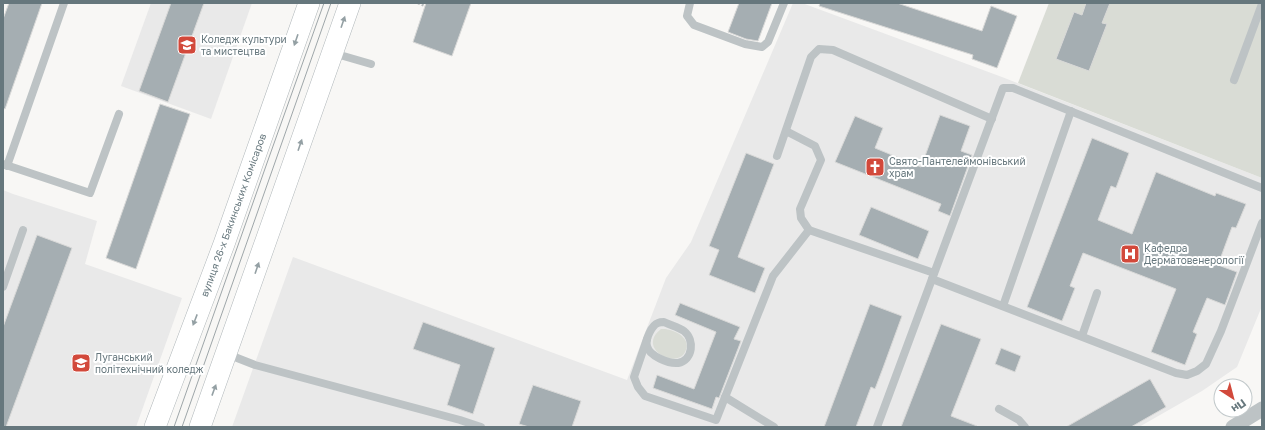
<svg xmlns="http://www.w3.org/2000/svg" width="1265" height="430" viewBox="0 0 1265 430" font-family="'Golos Text',sans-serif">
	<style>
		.built { fill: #e9e9e9 }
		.green { fill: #d9dcd5 }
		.building { fill: #a5aeb2; stroke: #d9d9d8 }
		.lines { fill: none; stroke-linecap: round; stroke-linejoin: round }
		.secondary-casing { stroke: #b0b7ba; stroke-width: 22 }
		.path { stroke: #b8bcbe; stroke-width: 2.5; stroke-dasharray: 2 2; stroke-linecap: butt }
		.lane { stroke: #bdc3c5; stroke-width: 8 }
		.street { stroke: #bdc3c5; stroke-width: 15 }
		.secondary { stroke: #fff; stroke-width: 21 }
		.tram { stroke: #9ea6a9; stroke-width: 1 }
		.oneway { fill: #94a0a4 }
		.labels { text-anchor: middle; stroke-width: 4; stroke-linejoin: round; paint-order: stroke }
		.poi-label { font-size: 10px; fill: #66777d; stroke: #fff; text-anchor: start }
		.street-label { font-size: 10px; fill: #66777d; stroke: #fff }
	</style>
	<rect width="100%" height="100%" fill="#f8f7f5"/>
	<g class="built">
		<path d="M151,3H252L211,119L121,86Z"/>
		<path d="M793,3H802L1002,77L1262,178V306L1237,367L1202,391L1139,427H232L293,257L627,380L666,278L691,242Z"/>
		<path d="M3,190L13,194L97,221L85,264L182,298L136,427H3Z"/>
	</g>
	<g class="green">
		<path d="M1049,3H1262V178L1018,83Z"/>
		<path d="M661,329C673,328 693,338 685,352C676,370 636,348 661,329Z"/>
	</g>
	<g class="building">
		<path d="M9,3H42L5,109L3,108V19Z"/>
		<path d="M171,3H204L168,102L139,91Z"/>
		<path d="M426,3H471L452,56L413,42Z"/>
		<path d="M739,3H772L758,41L746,39L728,32Z"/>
		<path d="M820,3H897L982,31L991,6L1017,16L997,68L972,59L973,55L819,6Z"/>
		<path d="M1086,3H1110L1102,23L1107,24L1089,71L1056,59L1074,12L1082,15Z"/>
		<path d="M160,104L190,114L136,269L106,258Z"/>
		<path d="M940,115L970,126L961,151L972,155L950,216L938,211L941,204L835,162L855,116L883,128L875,148L921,167Z"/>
		<path d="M1092,138L1129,153L1116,188L1111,186L1098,220L1132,234L1156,172L1215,196L1216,193L1246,204L1236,228L1232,227L1218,265L1237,272L1225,305L1207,298L1193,332L1197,334L1185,365L1151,352L1176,289L1083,253L1070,286L1075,288L1062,321L1027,307Z"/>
		<path d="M746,153L774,164L738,257L765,268L755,293L709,275L719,250L709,246Z"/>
		<path d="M871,207L929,231L918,259L859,235Z"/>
		<path d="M37,235L72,248L6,427H3V327Z"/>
		<path d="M680,303L740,327L734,339L741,341L719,398L716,397L712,409L653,388L657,375L694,389L716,332L675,315Z"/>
		<path d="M870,304L902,316L883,368L875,389L871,387L856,427H824Z"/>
		<path d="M423,322L495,348L473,414L447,405L460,365L413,349Z"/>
		<path d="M941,324L981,339L951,416L977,426V427H901Z"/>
		<path d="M1001,348L1021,356L1015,372L995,364Z"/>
		<path d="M1150,379L1166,407L1131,427H1066Z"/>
		<path d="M533,385L581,401L572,427H529L519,424Z"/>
	</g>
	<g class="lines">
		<g class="secondary-casing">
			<g id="secondary">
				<path d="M155,427L224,244L309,3"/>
				<path d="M200,427L350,3"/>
			</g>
		</g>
		<path class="path" d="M418,3L425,6"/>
		<g class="lane">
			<path d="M690,3L687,16L694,25L745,44L762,47L768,42L784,3"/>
			<path d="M333,53L371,64"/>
			<path d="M1234,80L1262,4"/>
			<path d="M786,131L815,146L821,160L800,209L801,218L809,230L934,273"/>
			<path d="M777,156L811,57L819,49L833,50L992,119"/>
			<path d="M3,164L90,193L119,114"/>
			<path d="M7,166L64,3"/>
			<path d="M932,279L1176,373L1187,375L1197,371L1206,364L1221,331L1262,223"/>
			<path d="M3,287L23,230"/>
			<path d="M1003,306L1071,111"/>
			<path d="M664,322C670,325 679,327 684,331C695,340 693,360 678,363C669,364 649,356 647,346C645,339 652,325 658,323C660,322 662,322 664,322Z"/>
			<path d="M1082,336L1097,293"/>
			<path d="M647,339L634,377L638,387L645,396L716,420L773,276L809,230"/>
			<path d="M227,354L255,365L460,420L481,427"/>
			<path d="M725,397L774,427"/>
			<path d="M999,409L1019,420L1025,427"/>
			<path d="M877,427L1003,88H1013L1262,188"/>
		</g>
		<path class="street" d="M1233,427L1262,409"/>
		<use href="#secondary" class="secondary"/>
		<g class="tram">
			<path d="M174,427L267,163L324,3"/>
			<path d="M182,427L331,3"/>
		</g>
	</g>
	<defs><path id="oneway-solid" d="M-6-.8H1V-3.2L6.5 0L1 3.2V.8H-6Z"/></defs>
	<g class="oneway">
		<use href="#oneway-solid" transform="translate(343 22) rotate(-71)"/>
		<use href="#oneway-solid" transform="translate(296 40) rotate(109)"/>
		<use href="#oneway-solid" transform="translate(300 145) rotate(-71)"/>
		<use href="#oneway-solid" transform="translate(257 268) rotate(-71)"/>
		<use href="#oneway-solid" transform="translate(195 320) rotate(111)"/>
		<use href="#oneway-solid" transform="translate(214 390) rotate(-70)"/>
	</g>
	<defs>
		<g id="university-square" transform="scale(1)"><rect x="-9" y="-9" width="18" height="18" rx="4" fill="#d2493b" stroke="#fff"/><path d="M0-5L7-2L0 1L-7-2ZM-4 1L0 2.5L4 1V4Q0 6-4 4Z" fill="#fff"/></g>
		<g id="church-square" transform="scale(1)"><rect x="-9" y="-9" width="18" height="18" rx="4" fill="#d2493b" stroke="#fff"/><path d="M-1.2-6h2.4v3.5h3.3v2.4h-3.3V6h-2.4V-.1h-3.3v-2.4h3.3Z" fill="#fff"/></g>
		<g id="hospital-square" transform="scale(1)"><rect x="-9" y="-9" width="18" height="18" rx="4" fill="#d2493b" stroke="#fff"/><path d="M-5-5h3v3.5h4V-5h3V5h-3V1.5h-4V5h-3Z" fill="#fff"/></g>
	</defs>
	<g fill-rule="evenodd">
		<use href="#university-square" x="187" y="45"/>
		<use href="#church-square" x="875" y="167"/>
		<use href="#hospital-square" x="1130" y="254"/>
		<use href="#university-square" x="81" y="363"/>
	</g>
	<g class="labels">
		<g class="poi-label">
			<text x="201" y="43">Коледж культури<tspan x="201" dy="12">та мистецтва</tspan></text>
			<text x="889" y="165">Свято-Пантелеймонівський<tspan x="889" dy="12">храм</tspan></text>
			<text x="1144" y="252">Кафедра<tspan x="1144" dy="12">Дерматовенерології</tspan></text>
			<text x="95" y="361">Луганський<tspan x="95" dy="12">політехнічний коледж</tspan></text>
		</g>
		<g class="street-label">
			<text transform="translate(233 215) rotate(-70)" y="4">вулиця 26-х Бакинських Комісаров</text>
		</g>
	</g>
	<rect width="1265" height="430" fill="none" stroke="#66777d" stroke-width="8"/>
	<g transform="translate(1233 398) rotate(144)"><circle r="19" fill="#ffffff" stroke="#c2c9cb"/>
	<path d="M0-3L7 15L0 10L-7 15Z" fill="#d2493b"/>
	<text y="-6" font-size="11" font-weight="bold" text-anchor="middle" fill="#66777d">Пн</text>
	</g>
</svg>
